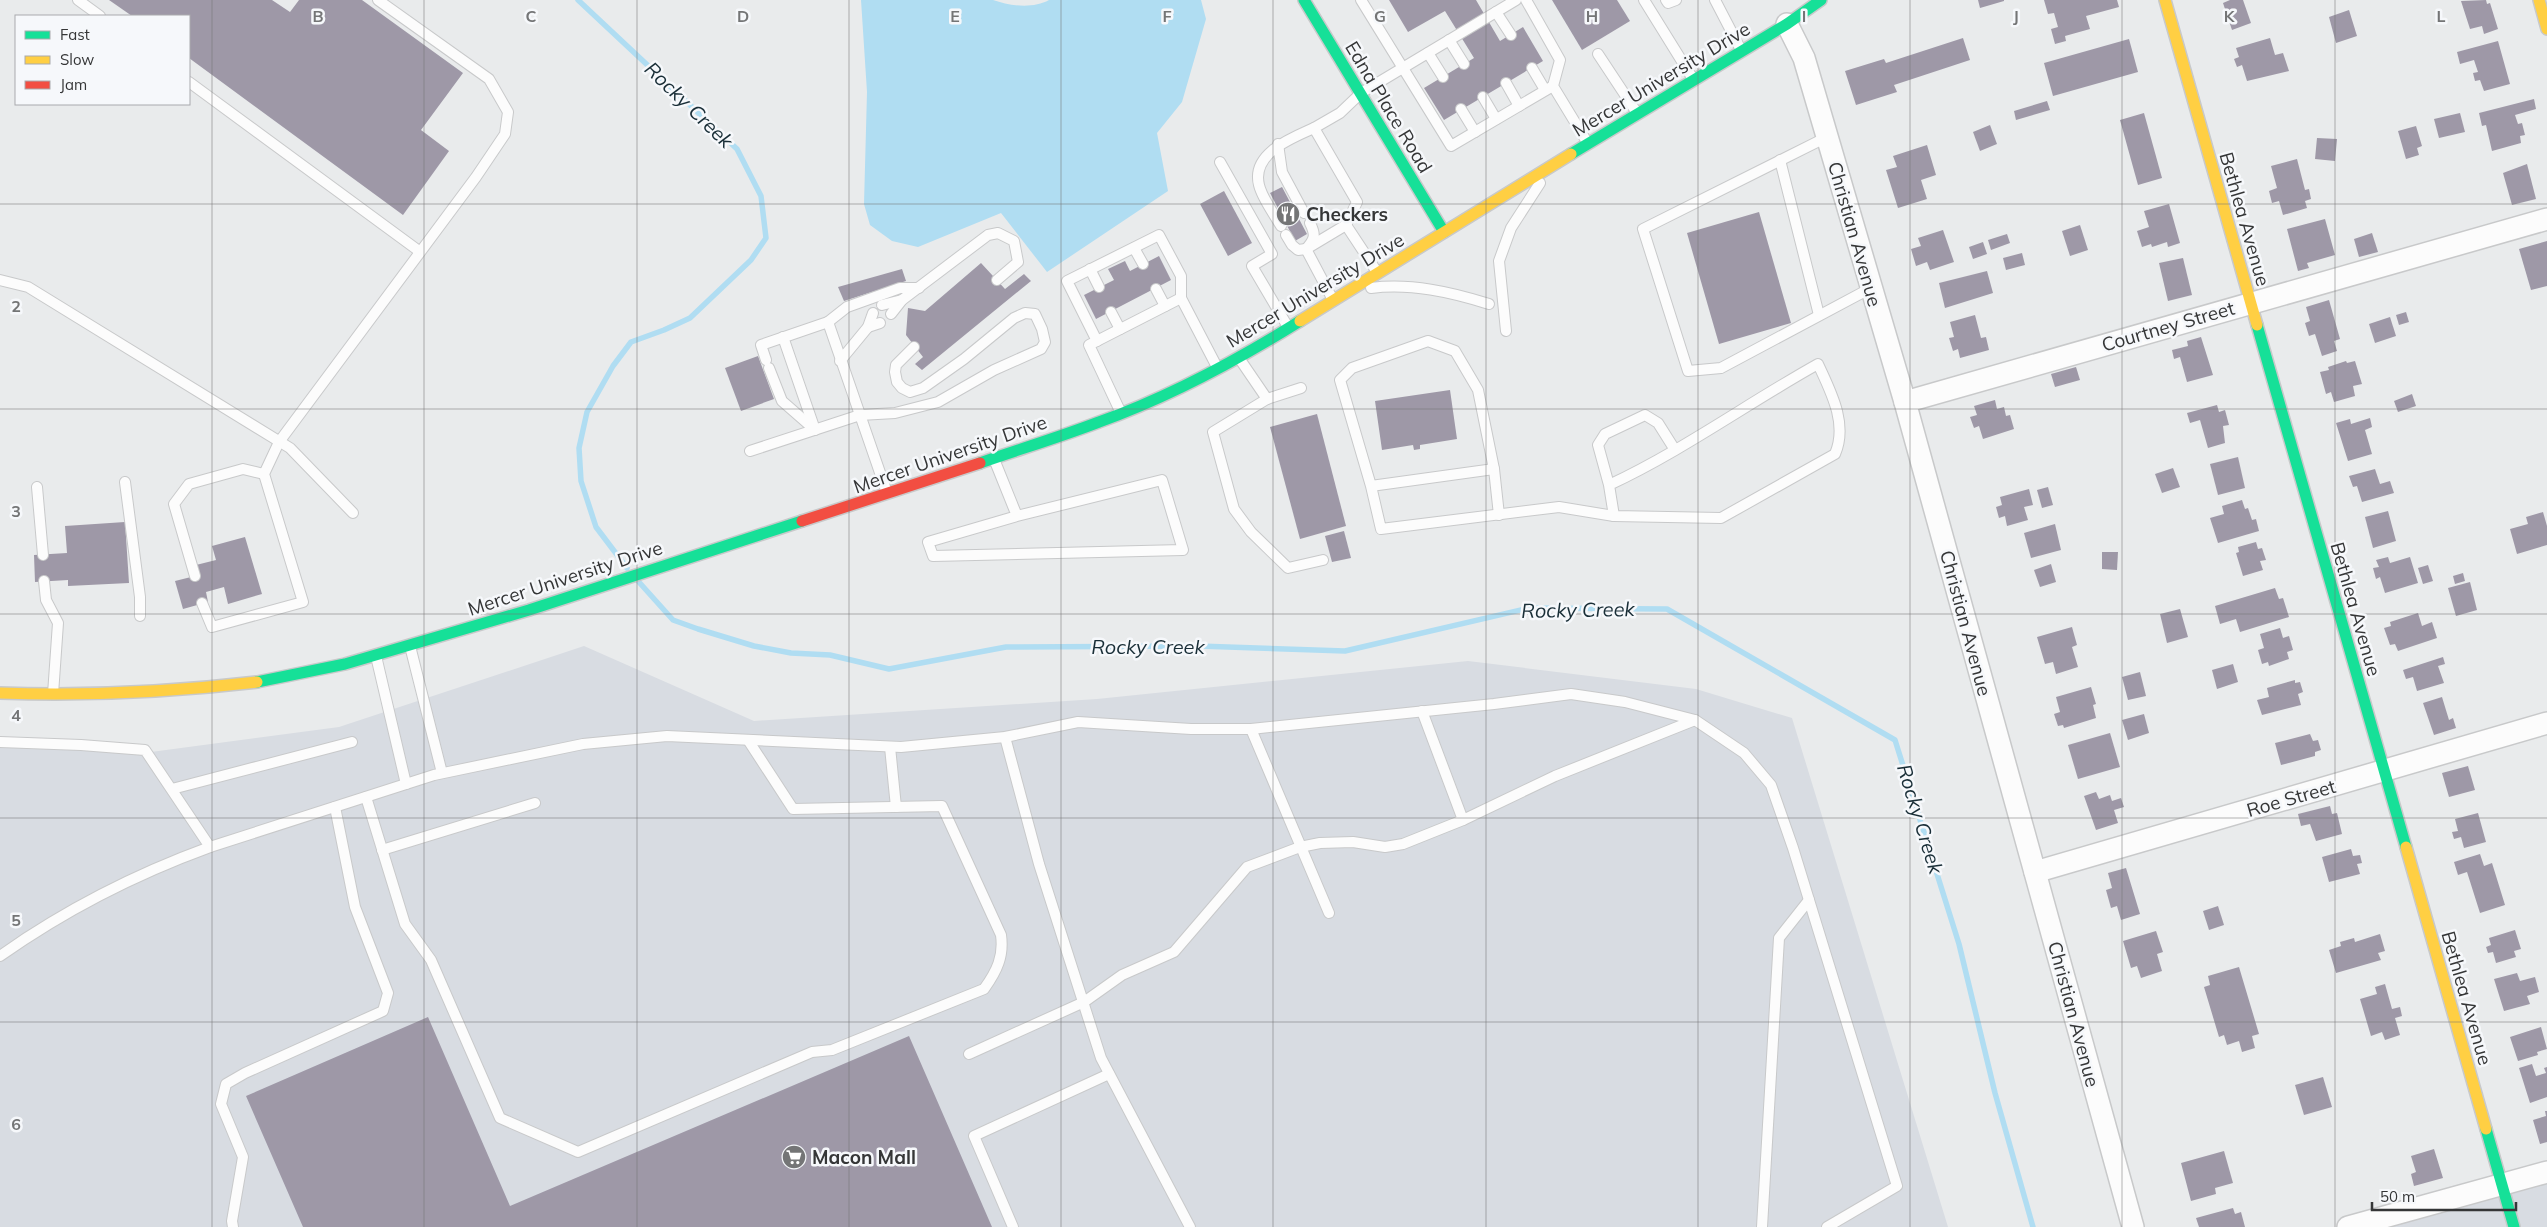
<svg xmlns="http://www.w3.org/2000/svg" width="2547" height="1227" viewBox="0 0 2547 1227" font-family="Mulish,sans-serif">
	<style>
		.built { fill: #d8dce2 }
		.water { fill: #b0ddf2 }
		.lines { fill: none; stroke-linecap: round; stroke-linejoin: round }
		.stream { stroke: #b0ddf2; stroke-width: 5.5 }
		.building { fill: #9e98a7 }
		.lane-casing { stroke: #c8c9ca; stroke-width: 12 }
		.street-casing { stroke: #c8c9ca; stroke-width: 24 }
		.fast-casing { stroke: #c8c9ca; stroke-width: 14 }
		.slow-casing { stroke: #c8c9ca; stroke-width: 14 }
		.jam-casing { stroke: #c8c9ca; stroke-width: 14 }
		.lane { stroke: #fcfcfc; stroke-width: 10 }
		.street { stroke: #fcfcfc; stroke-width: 21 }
		.fast { stroke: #16e098; stroke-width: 11 }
		.slow { stroke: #ffcf43; stroke-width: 11 }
		.jam { stroke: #f24e42; stroke-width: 11 }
		.grid { fill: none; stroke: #747576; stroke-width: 1; stroke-opacity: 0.55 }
		.labels { text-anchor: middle; stroke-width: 5; stroke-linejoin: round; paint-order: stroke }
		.street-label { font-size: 19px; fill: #353637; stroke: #f6f8fb }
		.poi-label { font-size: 19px; font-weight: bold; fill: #353637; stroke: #f6f8fb; text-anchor: start }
		.water-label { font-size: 20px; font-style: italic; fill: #192e37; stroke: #f6f8fb }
		.grid-label { font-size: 16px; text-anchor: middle; font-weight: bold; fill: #747576; stroke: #f6f8fb; stroke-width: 5; stroke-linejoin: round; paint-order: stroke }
	</style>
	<rect width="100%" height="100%" fill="#e9ebec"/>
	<g class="built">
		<path d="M584,646L754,721L1097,699L1468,661L1696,689L1792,718L1948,1227H0V739L151,752L339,727Z"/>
		<path d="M2547,1181V1227H2389Z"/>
	</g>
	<path class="water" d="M861,0H993C1010,6 1033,9 1049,0H1201L1206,19L1182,102L1157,133L1168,191L1047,272L1001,213L918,247L892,241L870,225L864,204L867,92Z"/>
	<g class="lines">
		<g class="stream">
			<path d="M578,0L737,149L761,196L766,238L751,260L690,318L664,330L631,342L613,366L587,412L579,448L581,481L596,527L627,568"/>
			<path d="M638,581L673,620L698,629L754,646L791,653L830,655L889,669L1006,647L1198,646L1345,651L1529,608L1667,609L1895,740L1959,944L1995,1093L2033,1227"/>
		</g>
	</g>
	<g class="building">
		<path d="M109,0H272L290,12L299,0H362L463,73L421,130L449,151L403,215L189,58V16H132Z"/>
		<path d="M1389,0H1476L1500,41L1523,27L1543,61L1444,120L1424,88L1474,58L1445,11L1408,32Z"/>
		<path d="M1552,0H1617L1630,21L1582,50Z"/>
		<path d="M1978,0H2004V1L1980,8Z"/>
		<path d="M2044,0H2117L2119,7L2086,16L2090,29L2065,36L2066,41L2055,44L2051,29L2058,27L2054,13L2048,14Z"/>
		<path d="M2230,0H2243L2251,23L2232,30L2223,3Z"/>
		<path d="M2486,0L2487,4L2490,3L2498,29L2484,34L2482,26L2470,29L2461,1Z"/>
		<path d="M2349,10L2357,36L2336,43L2329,17Z"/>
		<path d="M1963,38L1970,60L1894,85L1897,92L1856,105L1845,71L1884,59L1886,63Z"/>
		<path d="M2270,38L2275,55L2283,53L2289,71L2247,81L2242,65L2237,67L2234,59L2239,57L2236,48Z"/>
		<path d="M2129,39L2138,72L2053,96L2044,63Z"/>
		<path d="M2498,41L2510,84L2484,91L2480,80L2475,81L2473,73L2478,72L2474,60L2460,64L2457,52Z"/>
		<path d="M2534,99L2536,109L2515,115L2518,124L2522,123L2525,135L2520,136L2521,143L2492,151L2486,125L2482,126L2479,113Z"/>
		<path d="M2047,101L2050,110L2016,120L2014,111Z"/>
		<path d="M2144,113L2162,178L2138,185L2120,120Z"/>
		<path d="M2460,113L2465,132L2439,138L2434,119Z"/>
		<path d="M1990,125L1997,144L1980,151L1973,132Z"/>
		<path d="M2416,126L2422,146L2417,148L2419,155L2406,159L2398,131Z"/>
		<path d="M2317,138L2337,139L2335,161L2315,159Z"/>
		<path d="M1927,145L1936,175L1921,180L1927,199L1898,208L1886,170L1897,167L1893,156Z"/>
		<path d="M2297,159L2305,190L2309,189L2311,199L2305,201L2307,208L2283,215L2279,201L2272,203L2269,191L2277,188L2271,166Z"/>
		<path d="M2527,164L2536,199L2512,205L2503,173Z"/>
		<path d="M1282,187L1307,234L1295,241L1270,193Z"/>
		<path d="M1224,191L1252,243L1228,256L1200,204Z"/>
		<path d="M2169,204L2180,243L2168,247L2167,242L2152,247L2151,244L2142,247L2137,231L2149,227L2144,211Z"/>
		<path d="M1759,212L1791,323L1719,344L1687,233Z"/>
		<path d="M2325,219L2335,255L2307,263L2309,268L2298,271L2287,229Z"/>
		<path d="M2080,225L2088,250L2070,256L2062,231Z"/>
		<path d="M1943,230L1954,262L1930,270L1927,262L1916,266L1911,249L1921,246L1918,238Z"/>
		<path d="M2372,233L2378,252L2359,257L2354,239Z"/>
		<path d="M2007,234L2010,243L1991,250L1988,240Z"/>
		<path d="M2547,241V286L2531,290L2519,249Z"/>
		<path d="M1983,242L1987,254L1973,259L1969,247Z"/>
		<path d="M2022,253L2025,265L2006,270L2003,258Z"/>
		<path d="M1159,256L1171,280L1096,319L1084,295L1114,280L1108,269L1125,261L1130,271Z"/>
		<path d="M2183,258L2192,295L2168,301L2159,263Z"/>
		<path d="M981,263L1005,289L1024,274L1031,281L922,370L915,364L923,357L906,335L908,308L925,311Z"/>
		<path d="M902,269L906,281L844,301L838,287Z"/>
		<path d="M1987,271L1993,293L1945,308L1939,283Z"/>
		<path d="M2329,300L2340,339L2334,341L2337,351L2322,356L2315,334L2309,336L2305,323L2310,321L2306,307Z"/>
		<path d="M2406,312L2409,322L2399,325L2396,315Z"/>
		<path d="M1975,315L1981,338L1986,337L1989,350L1960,358L1958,349L1953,351L1949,338L1954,337L1950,322Z"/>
		<path d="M2390,317L2396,336L2375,343L2369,324Z"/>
		<path d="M2201,337L2213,375L2187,382L2180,357L2174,359L2172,350L2188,346L2187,341Z"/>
		<path d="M758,356L774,399L741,411L725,368Z"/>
		<path d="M2346,361L2347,363L2355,361L2362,384L2353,386L2355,396L2334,402L2331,392L2326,394L2320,372L2329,370L2328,367Z"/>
		<path d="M2076,367L2080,380L2055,387L2051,374Z"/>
		<path d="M1450,390L1457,439L1420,445V449L1414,450L1413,445L1382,450L1375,401Z"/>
		<path d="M2412,394L2416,406L2398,412L2394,401Z"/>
		<path d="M1995,400L1997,409L2004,407L2006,416L2010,415L2014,429L1983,439L1979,426L1974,428L1970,417L1977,415L1974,406Z"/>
		<path d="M2217,405L2219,412L2225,410L2229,425L2223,426L2225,443L2208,448L2200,420L2190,423L2187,413Z"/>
		<path d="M1317,414L1346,526L1300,539L1270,427Z"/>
		<path d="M2370,418L2372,427L2365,430L2372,454L2348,461L2336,423L2350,419L2351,424Z"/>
		<path d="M2238,457L2245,488L2218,495L2210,464Z"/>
		<path d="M2173,468L2180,487L2162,493L2155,474Z"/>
		<path d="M2375,469L2380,484L2390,481L2394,493L2362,502L2357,486L2353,487L2349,476Z"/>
		<path d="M2048,487L2053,505L2042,508L2037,490Z"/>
		<path d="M2029,489L2033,505L2024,507L2028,520L2007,526L2005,516L1999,518L1996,507L2002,505L2000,497Z"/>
		<path d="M2242,500L2245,509L2248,508L2252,520L2256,519L2259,531L2218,543L2210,518L2224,514L2222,506Z"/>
		<path d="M2388,511L2396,541L2373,548L2365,517Z"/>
		<path d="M2543,512L2547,526V545L2517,554L2510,529L2528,524L2526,517Z"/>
		<path d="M125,522L129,583L68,586V580L35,582L34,555L67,553L65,526Z"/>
		<path d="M2055,524L2061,550L2031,558L2024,533Z"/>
		<path d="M1344,531L1351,558L1332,562L1325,536Z"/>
		<path d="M245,537L262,594L228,604L224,587L206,592L208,602L183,609L175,581L199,575L196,565L216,560L212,546Z"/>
		<path d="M2256,542L2258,549L2262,548L2266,560L2260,561L2263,570L2243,576L2236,553L2239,552L2238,547Z"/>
		<path d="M2102,552H2118L2117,570L2102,569Z"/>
		<path d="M2388,557L2390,563L2410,557L2418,583L2385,593L2380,577L2376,579L2373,568L2379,567L2376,560Z"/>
		<path d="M2051,564L2056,582L2040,587L2034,570Z"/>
		<path d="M2428,565L2433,581L2423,584L2418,568Z"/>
		<path d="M2463,573L2465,581L2455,584L2453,576Z"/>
		<path d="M2470,582L2477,610L2456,616L2448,588Z"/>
		<path d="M2275,588L2279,599L2283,598L2289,617L2240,632L2236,619L2220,624L2215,606Z"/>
		<path d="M2180,609L2188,637L2167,643L2160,614Z"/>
		<path d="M2418,613L2422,626L2432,622L2437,638L2398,651L2395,644L2390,645L2384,628L2391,626L2390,622Z"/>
		<path d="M2072,627L2077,645L2072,647L2078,667L2056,674L2053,662L2045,664L2037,637Z"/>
		<path d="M2280,628L2283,638L2289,636L2293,650L2287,652L2289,659L2269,666L2268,662L2262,664L2258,650L2264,648L2260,634Z"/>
		<path d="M2443,657L2445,664L2438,666L2444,683L2417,691L2413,677L2406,679L2403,670Z"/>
		<path d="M2233,664L2238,682L2217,689L2212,670Z"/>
		<path d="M2140,672L2146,696L2128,700L2122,677Z"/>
		<path d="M2295,680V683L2300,682L2303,692L2298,694L2301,705L2262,715L2257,700L2269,697L2267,688Z"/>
		<path d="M2091,687L2096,704L2093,705L2096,718L2064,728L2063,725L2058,726L2054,714L2060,712L2056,697Z"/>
		<path d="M2442,697L2449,720L2453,718L2456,728L2434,735L2423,703Z"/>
		<path d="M2144,714L2149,733L2128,740L2122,720Z"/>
		<path d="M2110,733L2120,767L2078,779L2068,745Z"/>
		<path d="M2310,734L2313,741L2318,740L2321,750L2315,752V756L2281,765L2275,743Z"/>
		<path d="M2468,766L2475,790L2449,797L2442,773Z"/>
		<path d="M2096,792L2099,799L2110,795L2112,801L2121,798L2124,807L2114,810L2118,823L2096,830L2084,796Z"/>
		<path d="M2330,806L2332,814L2337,813L2342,834L2316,841L2310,824L2301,826L2298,814Z"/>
		<path d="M2478,813L2486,842L2464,848L2461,837L2454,839L2452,832L2458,831L2455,819Z"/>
		<path d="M2351,849L2353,856L2360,855L2362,863L2357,864L2360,874L2329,882L2322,857Z"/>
		<path d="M2480,854L2484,866L2492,863L2505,905L2480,913L2467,872L2458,875L2454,862Z"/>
		<path d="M2126,868L2140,914L2121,920L2117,906L2111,908L2106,890L2112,888L2108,873Z"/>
		<path d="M2218,906L2224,925L2209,930L2203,911Z"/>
		<path d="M2515,930L2521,949L2514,951L2516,957L2496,963L2493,952L2488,953L2486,947L2491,945L2489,938Z"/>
		<path d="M2156,931L2163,952L2157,954L2162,971L2141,978L2137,966L2131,968L2123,941Z"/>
		<path d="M2380,934L2385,951L2378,953L2381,960L2336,973L2329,950L2341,946L2340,942L2354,938L2355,942Z"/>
		<path d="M2239,967L2259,1034L2252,1036L2255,1048L2242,1052L2239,1041L2227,1045L2224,1035L2219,1037L2204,987L2210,985L2208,976Z"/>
		<path d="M2517,973L2520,981L2535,977L2539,992L2527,996L2530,1004L2504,1011L2494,979Z"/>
		<path d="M2385,984L2392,1009L2400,1007L2402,1016L2395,1018L2400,1035L2385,1040L2382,1032L2371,1036L2360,999L2377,994L2375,987Z"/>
		<path d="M428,1017L510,1206L909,1036L992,1227H303L246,1096Z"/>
		<path d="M2541,1027L2547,1049L2537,1052L2538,1055L2518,1061L2510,1037Z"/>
		<path d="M2532,1064L2536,1076L2546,1073L2544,1068L2547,1067V1097L2530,1103L2519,1068Z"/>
		<path d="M2323,1077L2332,1107L2304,1115L2295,1085Z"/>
		<path d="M2545,1111H2547V1142L2540,1144L2533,1120L2546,1116Z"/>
		<path d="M2434,1149L2443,1178L2414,1186L2411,1174L2416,1172L2411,1156Z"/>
		<path d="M2224,1151L2233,1183L2215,1188L2216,1194L2191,1201L2181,1163Z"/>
		<path d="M2233,1208L2235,1214L2241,1212L2245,1227H2199L2196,1218Z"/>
	</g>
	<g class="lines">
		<g class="lane-casing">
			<g id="lane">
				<path d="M78,0L100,16"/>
				<path d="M1361,0L1451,146L1553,86"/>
				<path d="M1526,0L1560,60L1553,86L1587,142"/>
				<path d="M1644,0L1693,79"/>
				<path d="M1666,0L1668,3L1676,0"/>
				<path d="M1715,0L1741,50"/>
				<path d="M1496,12L1511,35"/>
				<path d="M1449,40L1464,64"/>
				<path d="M1428,53L1443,77"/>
				<path d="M1598,54L1637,113"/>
				<path d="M1532,68L1545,90"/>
				<path d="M189,82L419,251"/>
				<path d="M1506,83L1519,106"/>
				<path d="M1483,97L1496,119"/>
				<path d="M1461,109L1475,132"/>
				<path d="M1827,137L1643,229L1688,371L1721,368L1871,288"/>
				<path d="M1278,144L1282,172L1304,213"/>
				<path d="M1780,160L1819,315"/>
				<path d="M1220,162L1272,254L1252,266L1288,327"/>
				<path d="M1310,223C1316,235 1315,239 1306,249L1333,300"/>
				<path d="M1346,225L1377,272"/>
				<path d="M1281,226C1274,214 1262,198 1259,185C1251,153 1292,138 1314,128"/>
				<path d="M1286,235L1292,245L1298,250L1306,249L1346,225L1357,202L1314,128L1340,113L1361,93L1516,0"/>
				<path d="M1134,248L1143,264"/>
				<path d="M1090,269L1099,287"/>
				<path d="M0,280L28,287L290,448L353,513"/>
				<path d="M1371,288C1411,283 1451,292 1489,304"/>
				<path d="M1156,289L1165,306"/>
				<path d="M882,305L902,300"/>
				<path d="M1111,312L1120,329"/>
				<path d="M891,314L902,300L988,235L998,233L1014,241L1018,262L997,280"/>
				<path d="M828,322L847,307L900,288H919"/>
				<path d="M868,327L880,323"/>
				<path d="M1506,331L1499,261L1511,228L1540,183"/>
				<path d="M783,337L815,430"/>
				<path d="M1097,341L1067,281L1159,235L1181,276V298"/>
				<path d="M1239,358L1267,399L1301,388"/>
				<path d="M766,360L761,345L828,322L887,493"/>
				<path d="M840,361L868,327L873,313"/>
				<path d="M769,368L782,401L814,429"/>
				<path d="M1267,399L1213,432L1234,509L1251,532L1288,568L1323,560"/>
				<path d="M1121,413L1089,345L1181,298L1217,367"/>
				<path d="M750,451L860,415L895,413L938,402L994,370L1041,349L1045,342L1042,329L1035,314L1025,313L1014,318L964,359L923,388L910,392L902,388L897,382L895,372L896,365L914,347"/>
				<path d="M994,459L1017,516L928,542L933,556L1183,550L1162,480L1017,516"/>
				<path d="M1494,469L1499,515"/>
				<path d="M125,482L140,597V616"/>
				<path d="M1609,485C1682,451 1748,403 1818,364C1831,392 1848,424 1835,454L1721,518L1614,516L1609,485L1598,445L1605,434L1645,415L1658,423L1675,450"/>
				<path d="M1371,486L1340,380L1352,368L1428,341L1455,351L1478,390L1494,469L1371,486L1381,529L1559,507L1614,516"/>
				<path d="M37,487L43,555"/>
				<path d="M195,576L174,504L189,484L243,469L264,474"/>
				<path d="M44,581L46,600L58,623L53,694"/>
				<path d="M202,603L212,627L303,602L264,474L279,442L476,177L505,134L508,112L489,79L378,0"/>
				<path d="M410,646L442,773"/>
				<path d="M376,656L406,784"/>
				<path d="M1422,711L1463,820"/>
				<path d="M1251,729L1329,913"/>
				<path d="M1005,737L1039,864L1101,1058L1190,1227"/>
				<path d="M0,742L81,745L145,750L210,847"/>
				<path d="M890,747L896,807"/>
				<path d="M172,789L352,742"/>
				<path d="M366,797L405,924L431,960L500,1118L578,1152L812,1052L832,1050L984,989C997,971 1004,956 1001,935L942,806L793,809L748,740"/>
				<path d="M382,850L535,803"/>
				<path d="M0,956C65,910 136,874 210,847L434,775L583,744L667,736L901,747L1005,737L1078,722L1191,729H1251L1494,704L1571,694L1625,702L1695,720L1744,753L1771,785L1793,848L1897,1186L1827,1227"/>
				<path d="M969,1054L1084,1002L1122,975L1174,952L1247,867L1300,847L1320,843L1353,842L1385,847L1403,844L1463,820L1555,776L1695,720"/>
				<path d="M233,1227L232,1221L243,1157L221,1104L226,1084L245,1073L383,1011L388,993L355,907L335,807"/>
				<path d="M1013,1227L974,1136L1109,1074"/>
				<path d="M1762,1227L1779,938L1809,900"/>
			</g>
		</g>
		<g class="street-casing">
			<g id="street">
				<path d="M1787,24L1804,58L1905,402L2133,1227"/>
				<path d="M1905,402L2547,219"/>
				<path d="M2035,872L2547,723"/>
				<path d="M2348,1227L2547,1172"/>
			</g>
		</g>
		<g class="fast-casing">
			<g id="fast">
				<path d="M1304,0L1444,232"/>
				<path d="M1571,154L1787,24L1821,0"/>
				<path d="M2257,325L2406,847"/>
				<path d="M980,463C1020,449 1060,437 1099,422C1169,397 1236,361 1300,321"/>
				<path d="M257,682L345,664L529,610L802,521"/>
				<path d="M2486,1129L2514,1227"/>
			</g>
		</g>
		<g class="slow-casing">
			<g id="slow">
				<path d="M2165,0L2257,325"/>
				<path d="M2539,0L2547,29"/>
				<path d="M1300,321L1571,154"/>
				<path d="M0,693C87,696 171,692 257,682"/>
				<path d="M2406,847L2486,1129"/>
			</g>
		</g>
		<g class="jam-casing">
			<path id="jam" d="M802,521L980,463"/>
		</g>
		<use href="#lane" class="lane"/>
		<use href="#street" class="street"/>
		<use href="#fast" class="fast"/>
		<use href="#slow" class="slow"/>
		<use href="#jam" class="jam"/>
	</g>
	<path class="grid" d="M212,0V1227M424,0V1227M637,0V1227M849,0V1227M1061,0V1227M1273,0V1227M1486,0V1227M1698,0V1227M1910,0V1227M2122,0V1227M2335,0V1227M0,204H2547M0,409H2547M0,614H2547M0,818H2547M0,1022H2547"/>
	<defs>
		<g id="restaurant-disc" transform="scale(1.25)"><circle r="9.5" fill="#747576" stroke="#f6f8fb"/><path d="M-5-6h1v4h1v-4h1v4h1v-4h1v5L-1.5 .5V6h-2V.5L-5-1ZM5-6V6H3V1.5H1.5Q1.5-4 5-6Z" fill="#fff"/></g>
		<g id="supermarket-disc" transform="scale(1.25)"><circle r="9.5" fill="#747576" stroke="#f6f8fb"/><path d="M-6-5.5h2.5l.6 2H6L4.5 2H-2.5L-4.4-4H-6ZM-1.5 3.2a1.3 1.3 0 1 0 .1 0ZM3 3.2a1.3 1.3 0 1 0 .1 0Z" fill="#fff"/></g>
	</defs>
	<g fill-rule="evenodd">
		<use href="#restaurant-disc" x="1288" y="214"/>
		<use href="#supermarket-disc" x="794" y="1157"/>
	</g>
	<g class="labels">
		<g class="street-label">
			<text transform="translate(1661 79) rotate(-31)" y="7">Mercer University Drive</text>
			<text transform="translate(1389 107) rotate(59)" y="7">Edna Place Road</text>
			<text transform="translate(2245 219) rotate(74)" y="7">Bethlea Avenue</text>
			<text transform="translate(1855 234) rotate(74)" y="7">Christian Avenue</text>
			<text transform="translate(1315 290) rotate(-31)" y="7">Mercer University Drive</text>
			<text transform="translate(2168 326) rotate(-16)" y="7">Courtney Street</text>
			<text transform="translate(950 454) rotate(-19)" y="7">Mercer University Drive</text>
			<text transform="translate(565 578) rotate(-18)" y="7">Mercer University Drive</text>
			<text transform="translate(2356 609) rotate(74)" y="7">Bethlea Avenue</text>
			<text transform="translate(1966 623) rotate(75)" y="7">Christian Avenue</text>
			<text transform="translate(2291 798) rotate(-16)" y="7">Roe Street</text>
			<text transform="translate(2467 998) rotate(74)" y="7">Bethlea Avenue</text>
			<text transform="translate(2074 1014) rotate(75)" y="7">Christian Avenue</text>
		</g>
		<g class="poi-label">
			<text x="1306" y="221">Checkers</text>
			<text x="812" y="1164">Macon Mall</text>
		</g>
		<g class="water-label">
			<text transform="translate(689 105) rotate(44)" y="7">Rocky Creek</text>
			<text transform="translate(1578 610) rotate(-1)" y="7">Rocky Creek</text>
			<text x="1148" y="654">Rocky Creek</text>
			<text transform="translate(1920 819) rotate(73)" y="7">Rocky Creek</text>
		</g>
	</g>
	<g class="grid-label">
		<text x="318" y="22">B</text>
		<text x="531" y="22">C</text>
		<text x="743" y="22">D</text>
		<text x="955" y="22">E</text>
		<text x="1167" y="22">F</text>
		<text x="1380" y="22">G</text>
		<text x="1592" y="22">H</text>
		<text x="1804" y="22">I</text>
		<text x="2016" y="22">J</text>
		<text x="2229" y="22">K</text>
		<text x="2441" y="22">L</text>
		<text x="16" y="312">2</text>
		<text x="16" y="517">3</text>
		<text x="16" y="721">4</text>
		<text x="16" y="926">5</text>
		<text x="16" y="1130">6</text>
	</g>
	<rect x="15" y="15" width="175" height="90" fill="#f6f8fb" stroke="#a9aaad"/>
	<rect x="25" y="31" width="25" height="8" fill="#16e098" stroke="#a9aaad"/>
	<text x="60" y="40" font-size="15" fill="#353637">Fast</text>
	<rect x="25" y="56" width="25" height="8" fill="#ffcf43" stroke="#a9aaad"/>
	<text x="60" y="65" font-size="15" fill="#353637">Slow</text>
	<rect x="25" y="81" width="25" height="8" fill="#f24e42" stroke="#a9aaad"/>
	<text x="60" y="90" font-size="15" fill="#353637">Jam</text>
	<path d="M2372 1202v8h144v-8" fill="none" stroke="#353637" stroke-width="2.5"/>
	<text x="2380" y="1202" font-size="15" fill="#353637" stroke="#f6f8fb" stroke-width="4" paint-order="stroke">50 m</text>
</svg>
